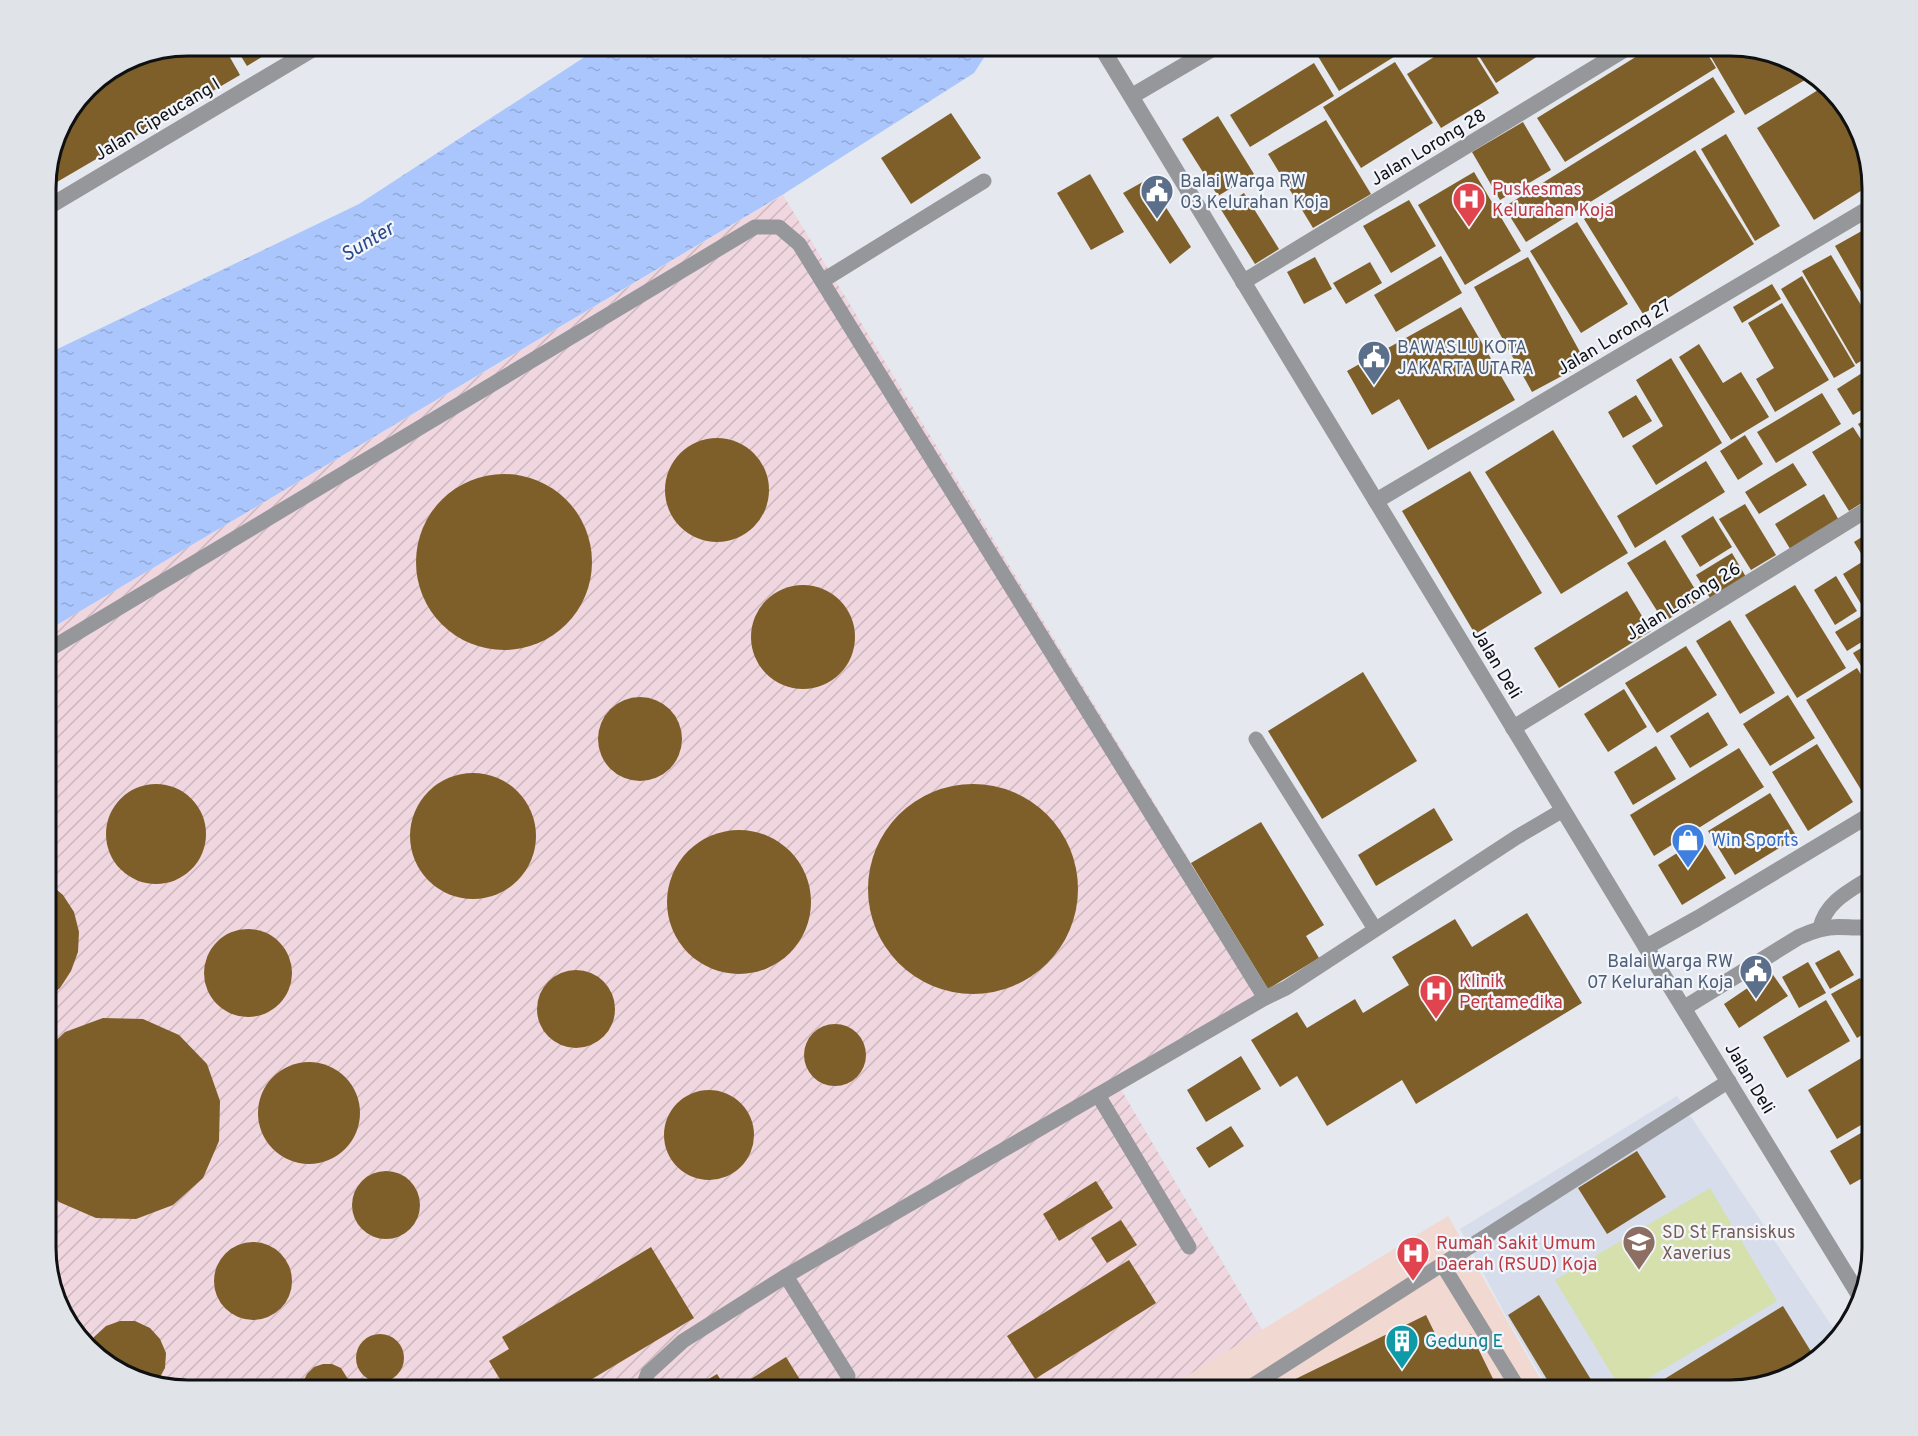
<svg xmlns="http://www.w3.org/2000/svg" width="1918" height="1436" viewBox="0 0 1918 1436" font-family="Overpass,sans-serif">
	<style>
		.built { fill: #d7ddea }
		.industrial { fill: url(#industrial-furrows) }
		.medical { fill: #f1d8d0 }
		.garden { fill: #d6e0ac }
		.water { fill: url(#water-ripples) }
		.building { fill: #7f5f29 }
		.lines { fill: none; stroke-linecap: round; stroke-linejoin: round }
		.service { stroke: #96979a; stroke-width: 15 }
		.minor { stroke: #96979a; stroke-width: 16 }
		.tertiary { stroke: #96979a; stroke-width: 16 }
		.labels { text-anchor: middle; stroke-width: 4.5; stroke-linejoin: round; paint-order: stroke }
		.street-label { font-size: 18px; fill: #0f1012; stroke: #f2f5fb }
		.service-label { font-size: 18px; fill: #4e5e75; stroke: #f2f5fb; text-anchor: start }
		.health-label { font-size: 18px; fill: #be3a42; stroke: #f2f5fb; text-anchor: start }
		.shop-label { font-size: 18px; fill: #366cbe; stroke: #f2f5fb; text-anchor: start }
		.education-label { font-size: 18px; fill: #785e54; stroke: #f2f5fb; text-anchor: start }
		.culture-label { font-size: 18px; fill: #0d838f; stroke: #f2f5fb; text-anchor: start }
		.water-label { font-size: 20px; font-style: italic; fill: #2b4888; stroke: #f2f5fb }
		.rim { fill: none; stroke: #0f1012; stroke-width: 3 }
	</style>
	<defs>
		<pattern id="industrial-furrows" width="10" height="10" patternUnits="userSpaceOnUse" patternTransform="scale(1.5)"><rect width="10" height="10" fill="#efd6df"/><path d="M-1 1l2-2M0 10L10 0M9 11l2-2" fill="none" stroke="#ccb7be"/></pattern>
		<pattern id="water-ripples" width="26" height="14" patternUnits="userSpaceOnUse" patternTransform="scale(1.5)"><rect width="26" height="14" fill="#aac6fc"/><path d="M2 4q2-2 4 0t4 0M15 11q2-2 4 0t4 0" fill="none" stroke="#91a9d7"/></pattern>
	</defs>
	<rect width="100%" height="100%" fill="#e5e8ee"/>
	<path class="built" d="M1677,1096L1840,1338L1793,1376L1730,1391H1550L1505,1314L1460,1229Z"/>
	<path class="industrial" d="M783,195L1268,989L1119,1086L1298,1391H188L142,1383L101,1361L60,1312L45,1257V632Z"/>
	<path class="medical" d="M1448,1216L1547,1391H1162Z"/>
	<path class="garden" d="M1710,1188L1777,1301L1627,1391H1622L1555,1280Z"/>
	<path class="water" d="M603,45H992L974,73L782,195L45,632V355L359,204Z"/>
	<g class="building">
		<path d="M188,45H223L240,75L45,189V178L60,125L93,81L134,56Z"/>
		<path d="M234,45H266L270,52L247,66Z"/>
		<path d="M1145,45H1171L1152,56Z"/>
		<path d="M1318,45H1374L1375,47L1391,45L1397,55L1339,91L1313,48Z"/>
		<path d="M1453,45H1469L1499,93L1441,128L1407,74Z"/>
		<path d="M1472,45H1555L1496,83Z"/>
		<path d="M1655,45H1702L1716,68L1565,162L1537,118Z"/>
		<path d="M1704,45H1730L1776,53L1795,63L1805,80L1745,115Z"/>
		<path d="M1395,62L1433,123L1361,168L1323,107Z"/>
		<path d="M1314,63L1334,96L1250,147L1230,115Z"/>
		<path d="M1713,77L1735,112L1526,242L1504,207Z"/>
		<path d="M1826,85L1858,124L1872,184L1814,220L1757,128Z"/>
		<path d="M951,113L981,158L911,204L881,158Z"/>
		<path d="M1218,116L1254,174L1218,196L1182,139Z"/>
		<path d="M1326,120L1371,194L1313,228L1268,154Z"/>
		<path d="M1523,122L1551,170L1500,200L1472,152Z"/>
		<path d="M1726,134L1780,226L1755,241L1701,149Z"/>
		<path d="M1695,150L1754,244L1643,314L1584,219Z"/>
		<path d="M1474,172L1521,251L1465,285L1418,205Z"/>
		<path d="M1090,174L1124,232L1091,250L1057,193Z"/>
		<path d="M1148,179L1191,247L1170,264L1123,193Z"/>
		<path d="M1244,193L1279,249L1255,264L1220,208Z"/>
		<path d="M1409,200L1436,246L1391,273L1363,226Z"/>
		<path d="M1577,222L1628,304L1581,333L1530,251Z"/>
		<path d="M1867,228L1873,237V308L1871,309L1835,246Z"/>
		<path d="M1831,255L1873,325V354L1856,364L1802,271Z"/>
		<path d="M1441,256L1462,293L1396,332L1374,295Z"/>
		<path d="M1315,257L1332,289L1304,304L1287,272Z"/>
		<path d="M1528,257L1586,363L1532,392L1474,287Z"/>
		<path d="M1370,262L1382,283L1346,304L1333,283Z"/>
		<path d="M1802,276L1855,366L1834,378L1781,289Z"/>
		<path d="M1772,284L1781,299L1742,323L1733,307Z"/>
		<path d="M1782,303L1829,380L1775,412L1756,379L1774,368L1748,323Z"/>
		<path d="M1461,307L1515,400L1428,450L1399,399L1372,415L1347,371Z"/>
		<path d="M1699,344L1723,383L1741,372L1769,417L1731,440L1679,357Z"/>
		<path d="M1671,358L1722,443L1656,485L1632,446L1663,426L1636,380Z"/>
		<path d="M1873,366V403L1853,415L1837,389Z"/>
		<path d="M1822,393L1841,424L1776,463L1757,432Z"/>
		<path d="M1636,395L1652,421L1623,438L1608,412Z"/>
		<path d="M1873,415V448L1858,424Z"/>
		<path d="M1853,427L1873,458V496L1849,511L1812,452Z"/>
		<path d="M1553,430L1628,553L1561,594L1485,472Z"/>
		<path d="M1745,435L1763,464L1738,480L1720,451Z"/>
		<circle cx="717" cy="490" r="52"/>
		<path d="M1706,461L1725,492L1635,548L1617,516Z"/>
		<path d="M1793,463L1807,485L1759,514L1745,492Z"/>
		<path d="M1470,471L1542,593L1475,634L1402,511Z"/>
		<circle cx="504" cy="562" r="88"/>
		<path d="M1824,494L1840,522L1792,552L1775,524Z"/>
		<path d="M1745,504L1776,555L1751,570L1719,519Z"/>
		<path d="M1713,516L1732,547L1700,567L1681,536Z"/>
		<path d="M1873,530V565L1870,568L1854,542Z"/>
		<path d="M1665,540L1701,599L1664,622L1627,563Z"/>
		<path d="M1732,553L1746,577L1710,598L1696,575Z"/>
		<path d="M1862,562L1873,579V604L1864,609L1843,574Z"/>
		<path d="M1836,576L1857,611L1835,625L1814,590Z"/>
		<circle cx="803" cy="637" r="52"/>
		<path d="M1795,585L1846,668L1797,698L1745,615Z"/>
		<path d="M1627,591L1651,631L1559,688L1534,648Z"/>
		<path d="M1873,609V635L1847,651L1835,632Z"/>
		<path d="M1730,620L1775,693L1740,714L1696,641Z"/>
		<path d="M1873,641V663L1863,669L1853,653Z"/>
		<path d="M1686,646L1717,695L1657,733L1625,683Z"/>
		<path d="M1857,668L1873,694V794L1866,798L1806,700Z"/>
		<path d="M1363,672L1417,761L1322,819L1268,731Z"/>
		<path d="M1624,689L1647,727L1608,752L1584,714Z"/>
		<path d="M1788,695L1815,738L1770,766L1743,724Z"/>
		<circle cx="640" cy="739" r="42"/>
		<path d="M1708,712L1728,745L1690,768L1670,736Z"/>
		<path d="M1817,744L1853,802L1808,831L1772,772Z"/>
		<path d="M1656,746L1676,779L1633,805L1614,772Z"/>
		<path d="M1739,748L1764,787L1654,856L1630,815Z"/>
		<circle cx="473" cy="836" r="63"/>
		<circle cx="973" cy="889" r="105"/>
		<circle cx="156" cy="834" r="50"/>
		<path d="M1770,793L1797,837L1735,875L1708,831Z"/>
		<path d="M1434,808L1453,840L1376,886L1358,855Z"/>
		<path d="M1261,822L1324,925L1306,936L1319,958L1268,989L1191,863Z"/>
		<circle cx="739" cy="902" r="72"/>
		<path d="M1701,838L1726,878L1682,905L1658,865Z"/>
		<path d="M45,880L63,895L74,912L79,932L78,952L71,971L60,988L45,1000Z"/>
		<path d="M1527,913L1582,1003L1416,1104L1402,1080L1327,1126L1297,1076L1280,1087L1251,1040L1297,1012L1307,1028L1355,999L1363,1013L1409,985L1392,957L1455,919L1472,947Z"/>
		<circle cx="248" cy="973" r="44"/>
		<path d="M1873,941V964L1863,946Z"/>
		<path d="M1839,950L1854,975L1830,989L1815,963Z"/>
		<path d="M1808,962L1826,993L1799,1008L1782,977Z"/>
		<circle cx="576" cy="1009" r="39"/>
		<path d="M1771,972L1788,996L1739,1028L1724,1004Z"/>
		<path d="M1860,978L1873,1000V1028L1857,1038L1831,994Z"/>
		<path d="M1826,1000L1850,1041L1787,1078L1763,1037Z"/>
		<path d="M103,1018L143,1019L179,1035L207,1064L220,1101L219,1141L203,1178L173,1205L136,1219L96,1218L59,1202L45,1187V1051L65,1032Z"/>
		<circle cx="835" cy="1055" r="31"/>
		<path d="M1873,1051V1118L1837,1139L1808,1090Z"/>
		<path d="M1241,1056L1261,1089L1206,1122L1187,1090Z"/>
		<circle cx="309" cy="1113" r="51"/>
		<circle cx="709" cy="1135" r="45"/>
		<path d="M1231,1126L1244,1146L1209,1168L1196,1148Z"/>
		<path d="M1873,1126V1172L1850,1185L1830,1151Z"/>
		<path d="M1637,1151L1666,1197L1607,1234L1578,1188Z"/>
		<circle cx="386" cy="1205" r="34"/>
		<path d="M1096,1181L1113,1208L1059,1241L1043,1214Z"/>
		<path d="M1121,1220L1137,1245L1107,1263L1091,1238Z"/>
		<circle cx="253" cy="1281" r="39"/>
		<path d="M651,1247L694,1318L572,1391H507L489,1361L509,1349L502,1337Z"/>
		<path d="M1129,1260L1156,1303L1035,1379L1007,1336Z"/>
		<path d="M1539,1295L1598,1391H1554L1508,1315Z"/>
		<path d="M1783,1306L1815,1358L1793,1376L1730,1391H1645Z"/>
		<path d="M1426,1315L1442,1348L1471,1334L1499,1391H1271Z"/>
		<path d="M120,1321H135L150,1328L160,1339L166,1353L165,1368L155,1386L142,1383L101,1361L89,1348L94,1337L106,1326Z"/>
		<circle cx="380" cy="1358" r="24"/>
		<path d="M786,1357L807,1391H732Z"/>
		<path d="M323,1364H332L341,1368L351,1384V1391H303V1382L307,1374L314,1367Z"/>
		<path d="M717,1374L728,1391H689Z"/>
		<path d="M957,1380L964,1391H940Z"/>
	</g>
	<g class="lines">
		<g class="service">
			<path d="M822,281L984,181"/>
			<path d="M45,652L755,227H779L799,244L1265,998L786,1276L683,1341L648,1373L641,1391"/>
			<path d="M1256,739L1375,929"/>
			<path d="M1820,928C1826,901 1851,890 1873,876"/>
			<path d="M1265,998L1286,988L1517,837L1563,810"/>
			<path d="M1098,1095L1189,1247"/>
			<path d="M1442,1264L1520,1391"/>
			<path d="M786,1276L848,1376"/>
			<path d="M1244,1391L1729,1081"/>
		</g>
		<g class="minor">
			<path d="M1243,282L1632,45"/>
			<path d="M1376,501L1873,206"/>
			<path d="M1513,728L1873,506"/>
			<path d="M1646,947L1698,918L1873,813"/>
			<path d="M1684,1008L1799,937C1812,931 1824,927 1838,927C1851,927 1860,929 1873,926"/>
		</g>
		<g class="tertiary">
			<path d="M1100,45L1646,947L1862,1300"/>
			<path d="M1132,96L1219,45"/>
			<path d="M45,209L320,45"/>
		</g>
	</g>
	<defs>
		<g id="civic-pin" transform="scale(1.725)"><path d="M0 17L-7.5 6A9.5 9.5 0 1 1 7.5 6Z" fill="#5c6f8a" stroke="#f2f5fb"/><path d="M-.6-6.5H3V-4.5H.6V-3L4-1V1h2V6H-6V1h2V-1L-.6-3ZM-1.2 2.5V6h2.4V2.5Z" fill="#fff"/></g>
		<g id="hospital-pin" transform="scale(1.725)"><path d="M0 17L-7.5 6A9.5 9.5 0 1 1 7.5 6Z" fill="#e0444e" stroke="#f2f5fb"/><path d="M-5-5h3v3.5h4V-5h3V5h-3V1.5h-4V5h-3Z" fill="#fff"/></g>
		<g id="shop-pin" transform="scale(1.725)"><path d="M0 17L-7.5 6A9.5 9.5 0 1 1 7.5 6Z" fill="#3f7fe0" stroke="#f2f5fb"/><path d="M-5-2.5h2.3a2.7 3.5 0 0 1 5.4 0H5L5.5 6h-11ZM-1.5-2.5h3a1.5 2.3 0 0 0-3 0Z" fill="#fff"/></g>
		<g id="school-pin" transform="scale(1.725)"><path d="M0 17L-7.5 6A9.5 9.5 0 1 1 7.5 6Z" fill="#8d6e63" stroke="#f2f5fb"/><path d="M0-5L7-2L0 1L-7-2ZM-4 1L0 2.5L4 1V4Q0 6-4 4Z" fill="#fff"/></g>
		<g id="building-pin" transform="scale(1.725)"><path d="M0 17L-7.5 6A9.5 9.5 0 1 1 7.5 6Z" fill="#0f9aa8" stroke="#f2f5fb"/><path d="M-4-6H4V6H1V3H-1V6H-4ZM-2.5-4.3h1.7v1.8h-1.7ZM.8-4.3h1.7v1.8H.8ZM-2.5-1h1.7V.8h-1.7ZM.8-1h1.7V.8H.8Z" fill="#fff"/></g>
	</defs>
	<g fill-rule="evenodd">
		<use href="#civic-pin" x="1157" y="191"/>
		<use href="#hospital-pin" x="1469" y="199"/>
		<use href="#civic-pin" x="1374" y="357"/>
		<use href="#shop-pin" x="1688" y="840"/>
		<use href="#civic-pin" x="1756" y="971"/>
		<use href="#hospital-pin" x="1436" y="991"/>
		<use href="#school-pin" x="1639" y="1242"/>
		<use href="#hospital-pin" x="1413" y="1253"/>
		<use href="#building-pin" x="1402" y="1341"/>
	</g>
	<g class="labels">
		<g class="street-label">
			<text transform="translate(157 119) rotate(-31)" y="6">Jalan Cipeucang I</text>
			<text transform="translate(1428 147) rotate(-31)" y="6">Jalan Lorong 28</text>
			<text transform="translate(1614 337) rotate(-31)" y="6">Jalan Lorong 27</text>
			<text transform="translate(1683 601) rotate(-32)" y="6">Jalan Lorong 26</text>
			<text transform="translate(1497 663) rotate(59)" y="6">Jalan Deli</text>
			<text transform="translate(1750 1078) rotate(59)" y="6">Jalan Deli</text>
		</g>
		<g class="service-label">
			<text x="1180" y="187">Balai Warga RW<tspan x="1180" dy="21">03 Kelurahan Koja</tspan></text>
			<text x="1397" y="353">BAWASLU KOTA<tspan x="1397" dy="21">JAKARTA UTARA</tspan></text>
			<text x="1733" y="967" text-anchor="end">Balai Warga RW<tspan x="1733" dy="21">07 Kelurahan Koja</tspan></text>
		</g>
		<g class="health-label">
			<text x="1492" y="195">Puskesmas<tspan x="1492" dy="21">Kelurahan Koja</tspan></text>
			<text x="1459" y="987">Klinik<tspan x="1459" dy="21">Pertamedika</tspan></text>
			<text x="1436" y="1249">Rumah Sakit Umum<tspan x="1436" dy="21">Daerah (RSUD) Koja</tspan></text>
		</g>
		<g class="shop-label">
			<text x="1711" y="846">Win Sports</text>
		</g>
		<g class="education-label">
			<text x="1662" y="1238">SD St Fransiskus<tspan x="1662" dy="21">Xaverius</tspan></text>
		</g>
		<g class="culture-label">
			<text x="1425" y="1347">Gedung E</text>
		</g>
		<g class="water-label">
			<text transform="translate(367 241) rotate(-31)" y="7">Sunter</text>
		</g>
	</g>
	<path d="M0 0H1918V1436H0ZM188 56H1730A132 132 0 0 1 1862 188V1248A132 132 0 0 1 1730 1380H188A132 132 0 0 1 56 1248V188A132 132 0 0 1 188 56Z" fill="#e0e3e8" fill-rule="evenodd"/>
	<path class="rim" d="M188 56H1730A132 132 0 0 1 1862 188V1248A132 132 0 0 1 1730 1380H188A132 132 0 0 1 56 1248V188A132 132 0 0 1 188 56Z"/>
</svg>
